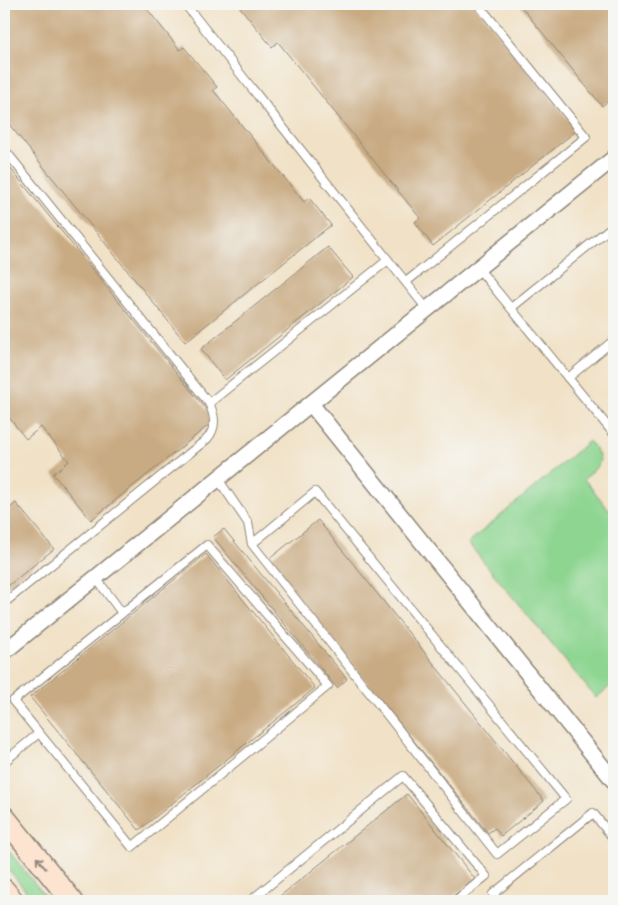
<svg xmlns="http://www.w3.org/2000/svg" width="618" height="905" viewBox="0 0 618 905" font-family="'Indie Flower',sans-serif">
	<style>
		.green { fill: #8dd591; stroke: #5c805e }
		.building { fill: #c9ab83 }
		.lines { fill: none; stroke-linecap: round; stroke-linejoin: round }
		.lane-casing { stroke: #8e8679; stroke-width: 10 }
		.street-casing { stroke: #8e8679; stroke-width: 18 }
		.secondary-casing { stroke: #8e8679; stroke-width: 24 }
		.lane { stroke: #fff; stroke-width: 8 }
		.street { stroke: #fff; stroke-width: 15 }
		.secondary { stroke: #fde4d1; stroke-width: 21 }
		.oneway { stroke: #94887e }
	</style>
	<rect width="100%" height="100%" fill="#f6f6f2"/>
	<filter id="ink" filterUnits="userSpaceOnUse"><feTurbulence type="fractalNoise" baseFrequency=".02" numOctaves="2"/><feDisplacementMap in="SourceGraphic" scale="10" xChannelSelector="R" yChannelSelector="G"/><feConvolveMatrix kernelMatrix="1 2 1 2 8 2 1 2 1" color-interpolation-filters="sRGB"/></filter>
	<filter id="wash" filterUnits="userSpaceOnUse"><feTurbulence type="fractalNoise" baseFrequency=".0096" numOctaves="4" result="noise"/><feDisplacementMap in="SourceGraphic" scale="20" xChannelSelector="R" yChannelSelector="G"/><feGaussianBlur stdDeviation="1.12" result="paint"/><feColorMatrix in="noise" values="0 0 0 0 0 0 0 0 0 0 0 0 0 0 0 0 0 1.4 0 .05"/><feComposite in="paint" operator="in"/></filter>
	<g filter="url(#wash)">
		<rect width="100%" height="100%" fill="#f1e2c7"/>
		<g class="green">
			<path d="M589,441C606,462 602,463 584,479L614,516V683L596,698L468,543Z"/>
			<path d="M4,845L49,901H34L4,864Z"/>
		</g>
		<g id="blocks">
			<g class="building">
				<path d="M4,4H143L180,50L184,47L217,87L213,90L304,202L309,198L331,225L185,342L4,118Z"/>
				<path d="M241,4H474L577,130L433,246L415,222L420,218L278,42L272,47L239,6Z"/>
				<path d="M519,4H614V96L602,106Z"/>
				<path d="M10,168L210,414L209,425L91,520L53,474L69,461L41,427L26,439L4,411V173Z"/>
				<path d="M328,247L353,277L225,380L201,349Z"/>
				<path d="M16,503L54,549L4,589V513Z"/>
				<path d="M318,520L544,801L501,836L495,828L488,833L268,560Z"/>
				<path d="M224,529L347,679L337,688L213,537Z"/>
				<path d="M206,554L315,688L139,830L30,697Z"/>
				<path d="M407,794L475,879L447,901H274Z"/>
			</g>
		</g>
	</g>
	<g filter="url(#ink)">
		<use href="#blocks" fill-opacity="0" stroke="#8e8679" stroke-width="1"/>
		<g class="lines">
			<g class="lane-casing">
				<g id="lane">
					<path d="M185,4L427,309"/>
					<path d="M4,149L209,403L388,260"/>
					<path d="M478,268L614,434"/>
					<path d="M406,282L586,137L478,4"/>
					<path d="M511,308L614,225"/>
					<path d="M568,378L614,340"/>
					<path d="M218,479L248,523L252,544L497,854L566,799L315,492L252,544"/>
					<path d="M207,545L328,686L132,847L13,701Z"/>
					<path d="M96,578L122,613"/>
					<path d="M4,603L207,439C217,427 215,416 209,403"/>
					<path d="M4,762L39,733"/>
					<path d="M250,901L403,776L486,876L455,901"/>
					<path d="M499,901L493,894L593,813L614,839"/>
				</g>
			</g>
			<g class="street-casing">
				<g id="street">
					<path d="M311,404L614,781"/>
					<path d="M4,652L614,158"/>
				</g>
			</g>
			<g class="secondary-casing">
				<g id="secondary">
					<path d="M4,817L72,901"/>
					<path d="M4,890L13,901"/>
				</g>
			</g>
			<use href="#lane" class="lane"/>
			<use href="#street" class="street"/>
			<use href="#secondary" class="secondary"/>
		</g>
		<defs><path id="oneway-shaft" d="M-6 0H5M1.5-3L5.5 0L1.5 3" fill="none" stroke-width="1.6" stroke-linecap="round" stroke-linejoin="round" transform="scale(1.25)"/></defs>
		<use class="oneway" href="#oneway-shaft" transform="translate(41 863) rotate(-129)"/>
	</g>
	<rect width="618" height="905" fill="none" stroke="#f6f6f2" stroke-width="20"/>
</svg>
